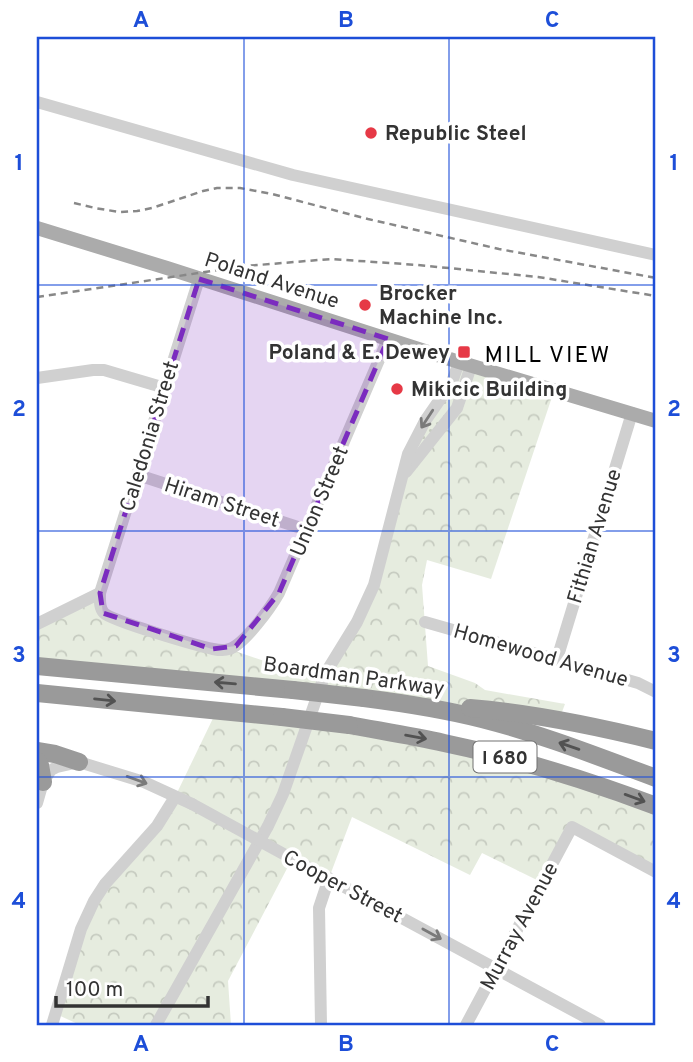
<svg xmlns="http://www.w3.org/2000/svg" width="693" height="1062" viewBox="0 0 693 1062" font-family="Overpass,sans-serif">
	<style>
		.grass { fill: url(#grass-dots) }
		.forest { fill: url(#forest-crowns) }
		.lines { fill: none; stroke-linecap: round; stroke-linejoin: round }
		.minor { stroke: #d0d0d0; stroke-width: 12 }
		.major { stroke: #ababab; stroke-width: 14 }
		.highway { stroke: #9a9a9a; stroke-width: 18 }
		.rail { stroke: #888; stroke-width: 2.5; stroke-dasharray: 7 5; stroke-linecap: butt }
		.minor-bridge { stroke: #d0d0d0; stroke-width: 12 }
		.highway-bridge { stroke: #9a9a9a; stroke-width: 18 }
		.oneway { stroke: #7a7a7a }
		.oneway2 { stroke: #525252 }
		.marked { fill: #7b2cbf; fill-opacity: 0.2; stroke: #7b2cbf; stroke-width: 5; stroke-dasharray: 14 9; stroke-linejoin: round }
		.grid { fill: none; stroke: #1d4ed8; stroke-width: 2; stroke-opacity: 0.55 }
		.poi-dot { fill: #e63946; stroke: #fff; stroke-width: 2.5 }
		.labels { text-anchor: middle; stroke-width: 7; stroke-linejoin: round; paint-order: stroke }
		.shield { fill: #fff; stroke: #707070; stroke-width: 2 }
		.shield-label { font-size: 19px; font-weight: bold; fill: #333 }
		.poi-label { font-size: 21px; font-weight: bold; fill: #333; stroke: #fff; text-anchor: start }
		.street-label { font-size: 21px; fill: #333; stroke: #fff }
		.neighbourhood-label { font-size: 23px; letter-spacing: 2px; fill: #000; stroke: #fff }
		.neatline { fill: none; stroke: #1d4ed8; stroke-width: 2.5 }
		.grid-label { font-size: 23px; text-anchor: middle; font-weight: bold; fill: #1d4ed8 }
	</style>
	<defs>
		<pattern id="grass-dots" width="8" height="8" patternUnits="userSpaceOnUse" patternTransform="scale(1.75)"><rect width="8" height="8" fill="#e6ecdf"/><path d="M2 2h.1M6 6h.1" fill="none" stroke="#c6cbc0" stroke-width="1.8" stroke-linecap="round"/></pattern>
		<pattern id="forest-crowns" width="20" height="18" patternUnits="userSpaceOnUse" patternTransform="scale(1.75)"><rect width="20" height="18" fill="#e6ecdf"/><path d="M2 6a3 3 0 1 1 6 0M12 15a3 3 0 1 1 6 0" fill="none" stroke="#c6cbc0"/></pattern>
	</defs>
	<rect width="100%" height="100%" fill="#fff"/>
	<path class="grass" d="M459,362L471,366L441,430L408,454Z"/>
	<g class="forest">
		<path d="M471,366L554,391L491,579L427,560L422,585L428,666L475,683L485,690L565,704L559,720L37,666V624L100,593L103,613L229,649L323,681L357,622L401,478L441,430Z"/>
		<path d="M217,710L349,725L656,806V872L572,828L543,883L482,853L470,875L352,817L329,878L292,859L228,981L231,1025H80L56,1014L86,915L175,797Z"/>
	</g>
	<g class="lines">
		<g class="minor">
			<path d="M37,102L293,175L656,255"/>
			<path d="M199,279L100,593C100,600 99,608 104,613C112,621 198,646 213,649C218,650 224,651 229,649C244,645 271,607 279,593L388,339"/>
			<path d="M37,378L93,370H104L165,388"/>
			<path d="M406,472L457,408L471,366"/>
			<path d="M138,475L307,530"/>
			<path d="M425,622L638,683L656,692"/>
			<path d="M37,624L100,593"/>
			<path d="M557,659L632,413"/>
			<path d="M37,803L43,782L51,770L57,767L79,762L144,782L192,804"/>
			<path d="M300,863L600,1025"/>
			<path d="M52,1025L81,929L94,901L105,884L157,826L175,797"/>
			<path d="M156,1025L268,826L283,794L325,674L357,622L374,585L408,454L425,421L452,382L459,362"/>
			<path d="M321,1025L319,908L329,878"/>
			<path d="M466,1025L572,827L656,872"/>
		</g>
		<path class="major" d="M37,228L167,268L459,362L656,421"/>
		<g class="highway">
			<path d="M37,666L293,690"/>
			<path d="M37,693L282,717"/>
			<path d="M364,698C403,703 443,709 482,719C541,734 599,757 656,778"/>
			<path d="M470,708C533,713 595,726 656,741"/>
			<path d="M349,725C381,731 413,736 444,743C517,758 587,780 656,806"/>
			<path d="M37,751L55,754L79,762"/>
			<path d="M37,761L40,765L43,782"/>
		</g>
		<g class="rail">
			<path d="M74,203L95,208L119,212L137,211L152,208L203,191L217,188H240L272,194L368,219L499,249L656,278"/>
			<path d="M37,297L246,266L331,259L418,265L538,277L656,296"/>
		</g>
		<path class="minor-bridge" d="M192,804L300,863"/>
		<g class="highway-bridge">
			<path d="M293,690L364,698"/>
			<path d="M282,717L349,725"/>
		</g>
	</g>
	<defs><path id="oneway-shaft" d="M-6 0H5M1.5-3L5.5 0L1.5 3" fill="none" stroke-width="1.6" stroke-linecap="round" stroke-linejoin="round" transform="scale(1.75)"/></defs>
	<g class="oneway">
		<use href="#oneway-shaft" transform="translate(427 419) rotate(123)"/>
		<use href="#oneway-shaft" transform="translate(137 780) rotate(20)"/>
		<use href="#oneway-shaft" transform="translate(432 934) rotate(29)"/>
	</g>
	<g class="oneway2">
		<use href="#oneway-shaft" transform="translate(225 683) rotate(-175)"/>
		<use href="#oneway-shaft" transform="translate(105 700) rotate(6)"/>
		<use href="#oneway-shaft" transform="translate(416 737) rotate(10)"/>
		<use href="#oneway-shaft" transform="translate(569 746) rotate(-161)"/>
		<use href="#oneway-shaft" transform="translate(635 798) rotate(20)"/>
	</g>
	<path class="marked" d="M199,279L388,339L279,593L236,646L212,649L103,613L100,593Z"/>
	<path class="grid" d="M244,37V1025M449,37V1025M37,285H656M37,531H656M37,777H656"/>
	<g class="poi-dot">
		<circle cx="371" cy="133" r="7"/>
		<circle cx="365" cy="305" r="7"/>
		<rect x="457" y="345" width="14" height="14" rx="3.5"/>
		<circle cx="397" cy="389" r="7"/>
	</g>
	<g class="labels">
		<rect class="shield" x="473.5" y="741.5" width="63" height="31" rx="5"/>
		<g class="shield-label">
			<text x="505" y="764">I 680</text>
		</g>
		<g class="poi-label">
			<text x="385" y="140">Republic Steel</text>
			<text x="379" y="300">Brocker<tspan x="379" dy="24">Machine Inc.</tspan></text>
			<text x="450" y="359" text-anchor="end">Poland &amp; E. Dewey</text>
			<text x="411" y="396">Mikicic Building</text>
		</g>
		<g class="street-label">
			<text transform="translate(272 280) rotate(18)" y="7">Poland Avenue</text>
			<text transform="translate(149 436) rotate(-73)" y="7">Caledonia Street</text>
			<text transform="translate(319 501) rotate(-67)" y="7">Union Street</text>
			<text transform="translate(222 502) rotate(18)" y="7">Hiram Street</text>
			<text transform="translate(594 536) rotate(-73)" y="7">Fithian Avenue</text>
			<text transform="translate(541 655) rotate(16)" y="7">Homewood Avenue</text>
			<text transform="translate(354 676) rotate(8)" y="7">Boardman Parkway</text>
			<text transform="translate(343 886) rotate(28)" y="7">Cooper Street</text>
			<text transform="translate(519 926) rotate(-62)" y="7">Murray Avenue</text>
		</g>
		<g class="neighbourhood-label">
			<text x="548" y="362">MILL VIEW</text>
		</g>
	</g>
	<rect width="693" height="1062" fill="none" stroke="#ffffff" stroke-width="77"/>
	<path d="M56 996v10h152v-10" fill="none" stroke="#333333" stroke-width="3.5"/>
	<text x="66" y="996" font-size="21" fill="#333333" stroke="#ffffff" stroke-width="5" paint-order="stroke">100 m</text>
	<rect x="38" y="38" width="616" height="986" class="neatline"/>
	<g class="grid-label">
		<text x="141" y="27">A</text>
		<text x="346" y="27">B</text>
		<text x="552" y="27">C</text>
		<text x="19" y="170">1</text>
		<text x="674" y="170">1</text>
		<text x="19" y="416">2</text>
		<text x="674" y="416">2</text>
		<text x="19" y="662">3</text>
		<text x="674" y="662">3</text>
		<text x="19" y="908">4</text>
		<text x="674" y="908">4</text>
		<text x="141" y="1051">A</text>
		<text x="346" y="1051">B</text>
		<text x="552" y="1051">C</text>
	</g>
</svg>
